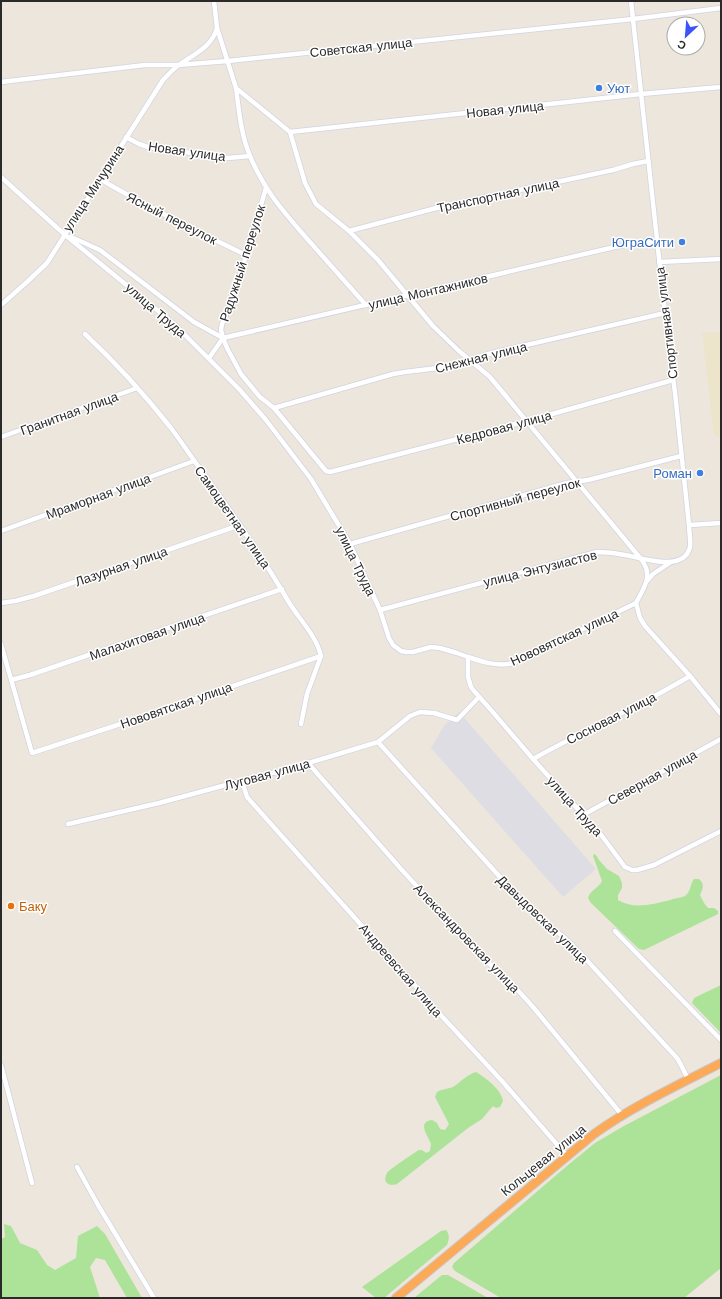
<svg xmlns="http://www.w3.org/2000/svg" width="722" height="1299" viewBox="0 0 722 1299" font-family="'Work Sans',sans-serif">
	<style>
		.industrial { fill: #dfdde4 }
		.education { fill: #ede5cb }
		.green { fill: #ade299 }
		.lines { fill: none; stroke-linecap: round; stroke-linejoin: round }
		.street-casing { stroke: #d1d3e3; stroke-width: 6 }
		.highway-casing { stroke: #c8c8c8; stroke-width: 10 }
		.street { stroke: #fff; stroke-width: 4.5 }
		.highway { stroke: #fcaa57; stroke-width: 8 }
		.shop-dot { fill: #3f7fe0; stroke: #fff; stroke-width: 1.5 }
		.food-dot { fill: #e8710a; stroke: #fff; stroke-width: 1.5 }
		.labels { text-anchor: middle; stroke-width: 3; stroke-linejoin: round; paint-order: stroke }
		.street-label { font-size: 13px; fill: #2a2a2a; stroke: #fff }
		.shop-label { font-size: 13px; fill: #366cbe; stroke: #fff; text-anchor: end }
		.food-label { font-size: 13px; fill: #c56008; stroke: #fff; text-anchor: start }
	</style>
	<rect width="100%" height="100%" fill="#ece6dc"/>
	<path class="industrial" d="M459,712L596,869L563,897L431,748L444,726Z"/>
	<path class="education" d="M721,332V438H719L714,435L702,333Z"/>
	<g class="green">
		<path d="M594,854L596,855L599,860L607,869L619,876L622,883V888L618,895V900C634,910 654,904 670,900C675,898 681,898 685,896C691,892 690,884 694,879H699C705,885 703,888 700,895L704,903L708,908H714L718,911V914L644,950L639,949L591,903L588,898C590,890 599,888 602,881L593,856Z"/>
		<path d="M721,985V1033L692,1003L694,998Z"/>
		<path d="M476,1072C486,1078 501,1089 503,1101L500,1107L496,1108L493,1106L482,1119L468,1128L397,1184C388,1187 382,1182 387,1173C389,1170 412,1154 416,1152C418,1150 419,1150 422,1150L426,1153L430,1151C430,1150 431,1145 431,1144C429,1137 416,1122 432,1120L437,1123L440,1129L445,1130L449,1124L435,1097L437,1092C442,1089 447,1089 453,1087C461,1082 466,1075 476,1072Z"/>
		<path d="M721,1075V1268L684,1298H501L455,1271L452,1267L454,1263L568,1165L595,1143L624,1126Z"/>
		<path d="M4,1224L11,1226L20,1243L37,1250L47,1265L55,1270L76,1258L78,1236L97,1226L105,1234L142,1298H127L105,1260L96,1258L90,1267L100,1298H1V1239L5,1237Z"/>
		<path d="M446,1230C450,1235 449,1239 447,1245L384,1298H376L362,1287L441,1231Z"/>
		<path d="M442,1275H448L488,1298H414Z"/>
	</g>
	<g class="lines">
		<g class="street-casing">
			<g id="street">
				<path d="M214,1L217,28L236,88L290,132L305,183L316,204L349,231L378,260L433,326L459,351L490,377L641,559C654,576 644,587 636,603L640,618L645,626L690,676L721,714"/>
				<path d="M631,1L665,313L675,393L689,525"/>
				<path d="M1,82L145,65H178L228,61L633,19L721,8"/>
				<path d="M236,88C239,111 241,135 250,156C265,192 284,212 309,241C328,262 347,284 366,305"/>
				<path d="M290,132L641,94L721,87"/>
				<path d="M126,137L139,144L148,147L228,158L250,156"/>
				<path d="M1,177L64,234L173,323L239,389L266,420L311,479L350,544L380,610L389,638L393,645L401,651L406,652H413L431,647L440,648L457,653L468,657V677L471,687L474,691L491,710L533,759L602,836L625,867L632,870H637L654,865L721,831"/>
				<path d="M100,179C147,207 196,231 246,255"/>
				<path d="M349,231L444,206L613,170L633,164L648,161"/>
				<path d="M71,237L100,250L194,322L223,338L227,348L241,374L260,397L274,408L321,465L326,471L330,472L527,421L673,380"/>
				<path d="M659,262L721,259"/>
				<path d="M1,305L28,281L47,263L163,80C168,75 173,69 179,65C194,54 212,47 217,28"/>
				<path d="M85,334C116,363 145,395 171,428C183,444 194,461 206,477C236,518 264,560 290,604C300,620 317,637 321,656L307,694L301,724"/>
				<path d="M223,338L221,330L222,324L233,299L266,188"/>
				<path d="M209,358L223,338L619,246L639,243L657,242"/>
				<path d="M274,408L393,374L405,372L446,367L492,353L665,313"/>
				<path d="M1,437L137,388"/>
				<path d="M1,531L194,461"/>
				<path d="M350,544L567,483L588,480L681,456"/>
				<path d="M647,581L653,574L671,562"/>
				<path d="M1,603L15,601L34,596L240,525"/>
				<path d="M380,610L597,552C607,552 616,553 625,555C642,558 684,573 690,547C691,540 689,532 689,525L721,523"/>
				<path d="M1,644L32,753L157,712L321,656"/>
				<path d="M468,657C483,662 498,667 513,663L636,603"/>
				<path d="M11,680L30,675L282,589"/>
				<path d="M378,742L527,907L539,918L565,938L582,955L677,1058L680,1063L688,1079"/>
				<path d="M533,759C584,730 639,707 690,676"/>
				<path d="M308,763L401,869L479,954L514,986L533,1007L622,1115"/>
				<path d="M242,781L247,797L428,1000L437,1011L502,1081L567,1156"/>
				<path d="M583,815L721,739"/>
				<path d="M68,824L159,803L263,775L282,771L378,742L410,716L420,712L434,713L457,720L479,697"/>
				<path d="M615,931L721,1040"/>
				<path d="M1,1065L32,1183"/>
				<path d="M77,1167L98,1205L154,1298"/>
			</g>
		</g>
		<g class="highway-casing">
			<path id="highway" d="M396,1298L594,1134C633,1106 678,1085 721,1063"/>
		</g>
		<use href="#street" class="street"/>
		<use href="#highway" class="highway"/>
	</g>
	<g class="shop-dot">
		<circle cx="599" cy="88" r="4"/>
		<circle cx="682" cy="242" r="4"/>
		<circle cx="700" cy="473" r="4"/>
	</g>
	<circle class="food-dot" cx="11" cy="906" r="4"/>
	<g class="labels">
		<g class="street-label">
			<text transform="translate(361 47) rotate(-6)" y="5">Советская улица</text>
			<text transform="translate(505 109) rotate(-6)" y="5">Новая улица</text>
			<text transform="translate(187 151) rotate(8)" y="5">Новая улица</text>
			<text transform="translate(93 188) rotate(-57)" y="5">улица Мичурина</text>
			<text transform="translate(498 195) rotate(-12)" y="5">Транспортная улица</text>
			<text transform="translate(172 218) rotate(27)" y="5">Ясный переулок</text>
			<text transform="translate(242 263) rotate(-72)" y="5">Радужный переулок</text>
			<text transform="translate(428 291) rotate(-13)" y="5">улица Монтажников</text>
			<text transform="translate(156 310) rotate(41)" y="5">улица Труда</text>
			<text transform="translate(666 323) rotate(-97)" y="5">Спортивная улица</text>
			<text transform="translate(481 357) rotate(-14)" y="5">Снежная улица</text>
			<text transform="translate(69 413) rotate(-20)" y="5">Гранитная улица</text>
			<text transform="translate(504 427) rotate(-15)" y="5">Кедровая улица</text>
			<text transform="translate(98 496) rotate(-20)" y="5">Мраморная улица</text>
			<text transform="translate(515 499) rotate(-15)" y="5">Спортивный переулок</text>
			<text transform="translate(233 517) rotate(55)" y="5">Самоцветная улица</text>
			<text transform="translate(356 561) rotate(64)" y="5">улица Труда</text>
			<text transform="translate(121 566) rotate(-19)" y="5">Лазурная улица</text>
			<text transform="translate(540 568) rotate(-14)" y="5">улица Энтузиастов</text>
			<text transform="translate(147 636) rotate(-19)" y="5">Малахитовая улица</text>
			<text transform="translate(564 637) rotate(-25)" y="5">Нововятская улица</text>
			<text transform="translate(176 705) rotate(-19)" y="5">Нововятская улица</text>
			<text transform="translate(611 718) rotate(-27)" y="5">Сосновая улица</text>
			<text transform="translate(267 774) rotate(-15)" y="5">Луговая улица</text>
			<text transform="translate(652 777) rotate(-29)" y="5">Северная улица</text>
			<text transform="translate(575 806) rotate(48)" y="5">улица Труда</text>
			<text transform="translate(543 919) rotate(44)" y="5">Давыдовская улица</text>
			<text transform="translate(467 938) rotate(46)" y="5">Александровская улица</text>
			<text transform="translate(401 970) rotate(49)" y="5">Андреевская улица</text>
			<text transform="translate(543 1160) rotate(-39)" y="5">Кольцевая улица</text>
		</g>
		<g class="shop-label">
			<text x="607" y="93" text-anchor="start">Уют</text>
			<text x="674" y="247">ЮграСити</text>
			<text x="692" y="478">Роман</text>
		</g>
		<g class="food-label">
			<text x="19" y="911">Баку</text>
		</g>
	</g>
	<rect width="722" height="1299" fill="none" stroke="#2a2a2a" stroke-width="4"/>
	<g transform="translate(686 36) rotate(206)"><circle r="19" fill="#ffffff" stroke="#aaaaaa"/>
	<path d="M0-3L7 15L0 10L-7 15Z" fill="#3d53f8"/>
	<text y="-6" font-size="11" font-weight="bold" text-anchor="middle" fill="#2a2a2a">С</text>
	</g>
</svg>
